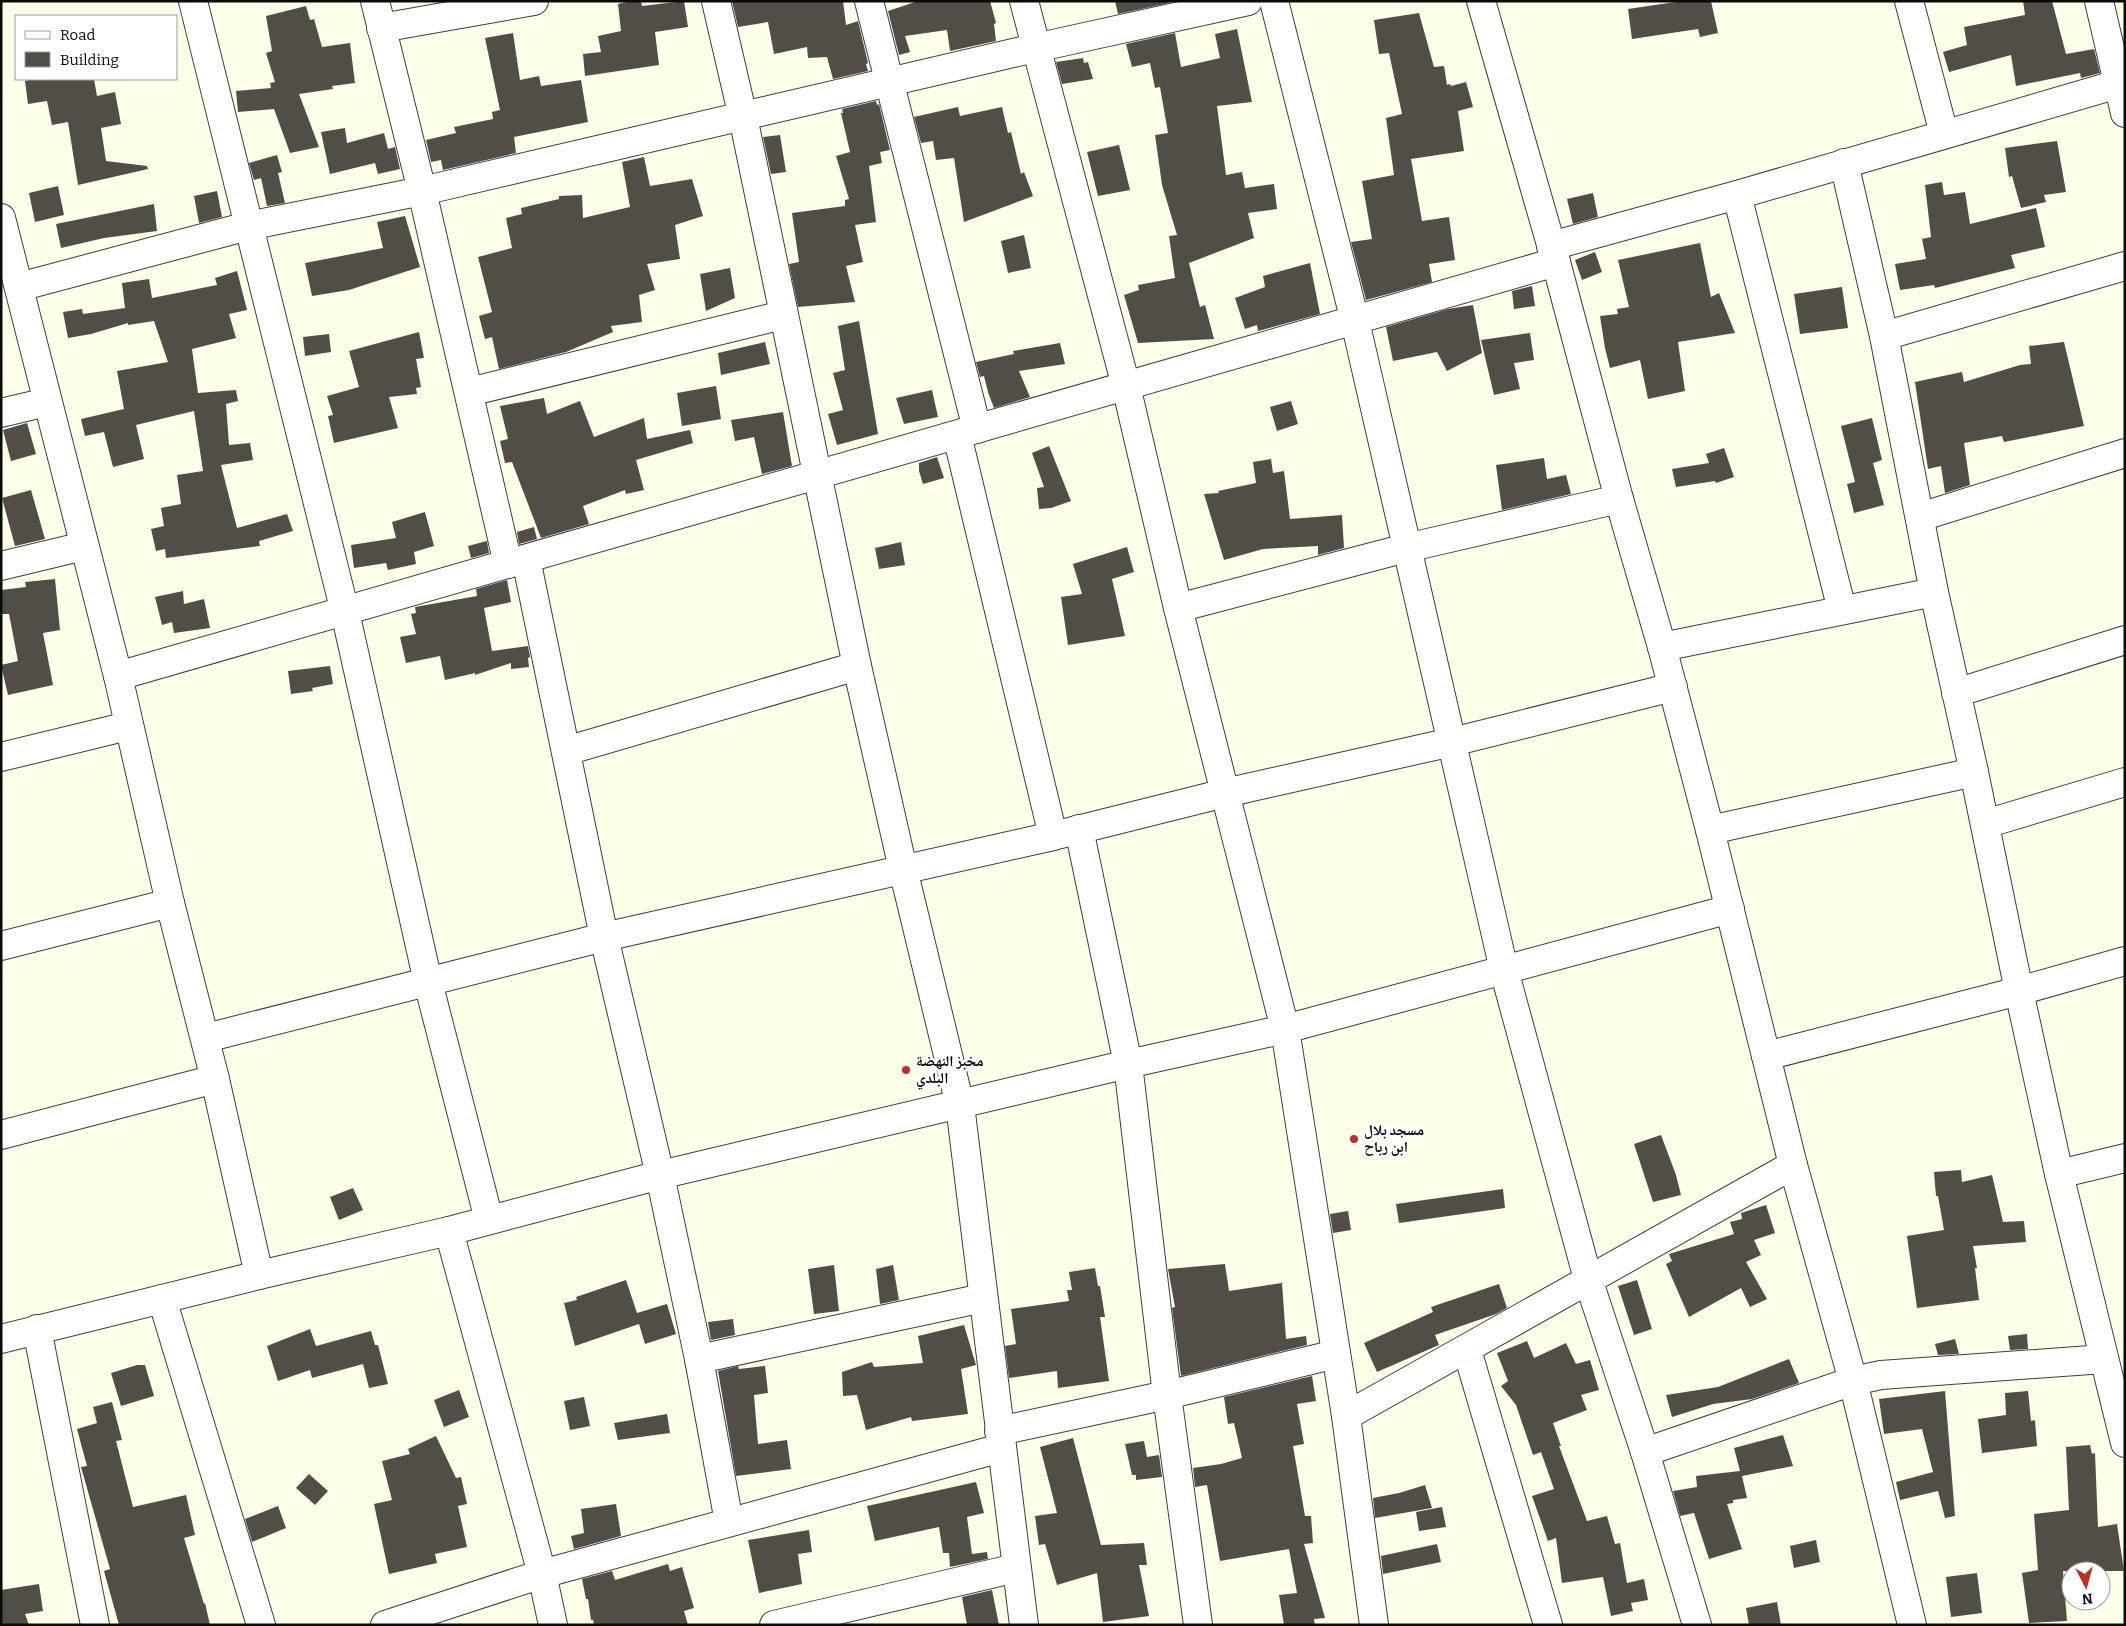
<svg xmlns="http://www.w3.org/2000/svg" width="2126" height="1626" viewBox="0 0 2126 1626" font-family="Bitter,'Noto Naskh Arabic',serif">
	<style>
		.building { fill: #534d47 }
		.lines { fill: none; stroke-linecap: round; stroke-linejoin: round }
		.minor-casing { stroke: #3d3d3d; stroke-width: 30 }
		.minor { stroke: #fff; stroke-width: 28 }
		.poi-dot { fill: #ba3322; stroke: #fff; stroke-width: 2 }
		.labels { text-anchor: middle; stroke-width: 5; stroke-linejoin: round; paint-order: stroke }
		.poi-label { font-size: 15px; font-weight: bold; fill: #0a0a0a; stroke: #fff; text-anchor: start }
	</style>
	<rect width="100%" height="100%" fill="#fffee8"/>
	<g class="building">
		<path d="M631,1H641L642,6L684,1L688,27L655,32L659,65L585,76L583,54L601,52L598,36L621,31L618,4Z"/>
		<path d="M732,1H843L846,25L858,21L868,63L866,64L868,71L833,79L827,57L808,58L807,47L774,54L768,22L738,27Z"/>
		<path d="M918,1H990L996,23L994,24L996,41L950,51L947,30L905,36L910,52L899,55L888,11Z"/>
		<path d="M1115,1H1168L1169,3L1118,14Z"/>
		<path d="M1682,1H1711L1718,33L1700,37L1698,29L1632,39L1628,9Z"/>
		<path d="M2023,1H2052L2066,54L2094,49L2100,73L2081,78L2080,73L2016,86L2011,55L1949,72L1943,52L1967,45L1964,27L2025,15Z"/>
		<path d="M306,6L310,20L314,19L322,47L350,43L355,83L332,86L333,89L299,94L319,147L290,153L274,109L238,112L236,91L271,88L270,83L275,82L266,53L272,51L266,16Z"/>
		<path d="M1419,13L1434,67L1444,66L1447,85L1450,84L1451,86L1466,82L1473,107L1458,111L1464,151L1411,159L1422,221L1449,217L1455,260L1429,264L1432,282L1366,300L1351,242L1372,239L1362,181L1394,175L1386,118L1402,114L1389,53L1379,54L1374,20Z"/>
		<path d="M1237,29L1252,102L1217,106L1226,175L1242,172L1245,188L1274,184L1277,209L1248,213L1254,238L1189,263L1200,307L1205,305L1214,339L1138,343L1124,295L1139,290L1138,285L1175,278L1169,236L1177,235L1162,185L1155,135L1168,133L1160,87L1155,88L1150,63L1132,67L1126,44L1175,33L1181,67L1220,58L1215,34Z"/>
		<path d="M513,33L520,80L539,76L541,86L581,80L588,122L514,137L516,153L443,170L441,160L431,162L426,140L456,133L454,127L493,119L492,112L500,110L485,38Z"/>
		<path d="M1083,58L1084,63L1088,62L1093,79L1062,84L1056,62Z"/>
		<path d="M34,79H94L97,96L115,92L121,124L101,128L106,161L147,166L148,169L78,185L68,122L52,125L47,101L28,104L25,81Z"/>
		<path d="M876,101L877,105L879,104L890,150L880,152L882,163L869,166L876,222L855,225L863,262L846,266L855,302L798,307L789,264L799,262L792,213L845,206V200L849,199L836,156L850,152L841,113H843L842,109Z"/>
		<path d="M958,107L960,116L1002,107L1008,133L1011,132L1021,174L1024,172L1033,196L964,222L954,158L936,160L933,141L921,143L914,117Z"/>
		<path d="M345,128L347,143L384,133L388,149L395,147L400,169L378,174L375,163L330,174L321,132Z"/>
		<path d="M780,135L786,172L771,174L763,137Z"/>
		<path d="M2057,141L2066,192L2044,195L2046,202L2021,208L2012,176L2009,177L2005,148Z"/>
		<path d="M1119,145L1130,190L1098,196L1087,152Z"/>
		<path d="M277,155L282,172L278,173L285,203L267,206L261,178L254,180L249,163Z"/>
		<path d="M644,157L650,186L692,179L703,216L675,225L680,259L647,264L655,290L639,295L642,322L611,326L613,332L566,352L499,369L492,337L485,339L479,316L492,312L478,257L512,248L506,218L522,214L521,208L559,199V196L582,195L583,218L630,207L622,162Z"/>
		<path d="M1942,182L1944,195L1965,192L1970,224L2036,208L2045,247L2011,255L2015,268L1935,288L1934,285L1900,290L1895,264L1926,259L1922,239L1931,237L1925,185Z"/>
		<path d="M58,186L64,215L35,222L29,193Z"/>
		<path d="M217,191L222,217L199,223L194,196Z"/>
		<path d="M1593,193L1598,217L1573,224L1567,199Z"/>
		<path d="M154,204L157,231L104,238L61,248L56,224Z"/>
		<path d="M405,216L420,267L349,290L312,296L305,263L383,248L377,222Z"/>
		<path d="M1024,235L1031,268L1008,273L1001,241Z"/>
		<path d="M1700,243L1711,297L1719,293L1735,333L1678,342L1685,391L1648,399L1640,360L1610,368L1605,348L1600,316L1618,314L1617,309L1629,307L1618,260Z"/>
		<path d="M1595,252L1602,272L1582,280L1575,260Z"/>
		<path d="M1310,263L1320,314L1258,331L1257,325L1245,329L1235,298L1265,287L1263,276Z"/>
		<path d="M730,268L735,298L706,311L700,274Z"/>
		<path d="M237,271L247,310L229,314L236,338L192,349L198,393L236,390L238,401L226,404L229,445L250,443L253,460L221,465L237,528L287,514L293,531L259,541L260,546L166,558L165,549L156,551L151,529L164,526L161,508L181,504L177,475L203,471L194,411L136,425L144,459L113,467L104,432L85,436L81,419L124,409L117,371L168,362L154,321L128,325V323L91,334L68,338L63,312L82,309L83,314L125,308L122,283L149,279L152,298L217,285L215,278Z"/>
		<path d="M1532,286L1535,306L1514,309L1512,291Z"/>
		<path d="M1842,287L1848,328L1800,334L1794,294Z"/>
		<path d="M1473,305L1482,353L1447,371L1437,352L1393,361L1386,327L1448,309Z"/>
		<path d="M859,321L878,434L837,445L828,414L843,410L833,373L845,370L838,326Z"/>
		<path d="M419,332L424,358L416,359L421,387L416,388L417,394L389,397L398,428L334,443L328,416L333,415L327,396L359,387L349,351Z"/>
		<path d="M1530,333L1534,360L1514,363L1520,389L1494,395L1481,340Z"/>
		<path d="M329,334L331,352L305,356L303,337Z"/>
		<path d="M765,342L770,364L721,375L718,353Z"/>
		<path d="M2064,342L2084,426L2004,442L2002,436L1964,443L1970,485L1945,493L1941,466L1928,469L1915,382L1962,372L1964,382L2020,365L2031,364L2029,346Z"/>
		<path d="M1060,343L1065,364L1019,371L1030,397L994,408L988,392L984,376L980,377L976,362L1014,354L1013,351Z"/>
		<path d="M716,386L721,419L682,426L677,393Z"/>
		<path d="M932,390L938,417L904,424L896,398Z"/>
		<path d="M544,398L547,414L580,401L594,437L644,418L647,439L690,430L693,443L636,460L644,490L626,494L625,490L583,506L589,524L541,538L512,462L505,463L500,441L508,439L500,406Z"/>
		<path d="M1291,401L1298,424L1277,431L1270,407Z"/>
		<path d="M783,412L792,466L762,474L754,437L735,441L731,420Z"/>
		<path d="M1872,418L1882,460L1873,463L1884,505L1854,513L1847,484L1855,482L1841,426Z"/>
		<path d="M27,423L36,454L11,461L3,430Z"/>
		<path d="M1049,446L1071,501L1051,508L1039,509L1037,488L1044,487L1032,453Z"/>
		<path d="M1724,448L1734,477L1716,483L1715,481L1676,487L1672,469L1709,463L1706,454Z"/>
		<path d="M937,457L944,478L923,484L919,471V463Z"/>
		<path d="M1544,458L1547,479L1566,475L1571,494L1502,510L1496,465Z"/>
		<path d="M1271,459L1273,473L1284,471L1290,519L1342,515L1344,548L1318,555V546L1263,549L1224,560L1204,494L1219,493L1218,491L1256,483L1253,462Z"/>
		<path d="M31,490L45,539L15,546L2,498Z"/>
		<path d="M425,512L434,546L414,552L416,564L388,570L386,563L354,568L351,545L396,538L392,522Z"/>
		<path d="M534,527L537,539L519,544L517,532Z"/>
		<path d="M487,541L489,553L471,558L468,546Z"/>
		<path d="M901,542L905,565L879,569L875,548Z"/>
		<path d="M1127,547L1134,572L1112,579L1125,636L1068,645L1061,597L1082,594L1073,564Z"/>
		<path d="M55,579L60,630L43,633L53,685L8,695L1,665L18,661L9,614H1V590L26,587L25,582Z"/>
		<path d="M507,580L511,602L484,608L492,651L528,646L530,657L528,658L529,667L511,669V663L475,675V673L445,680L440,656L406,663L400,637L416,634L411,614L416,613L415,607L477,596L476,589Z"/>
		<path d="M183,591L184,604L204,599L210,628L174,633L172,622L162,625L155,597Z"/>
		<path d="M330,666L333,684L312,688L313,691L291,694L288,671Z"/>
		<path d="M1661,1135L1676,1175L1681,1195L1653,1202L1634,1144Z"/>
		<path d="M1961,1170L1962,1182L1992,1175L2003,1222L2024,1221L2026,1242L1973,1246L1977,1268H1975L1979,1300L1917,1308L1907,1236L1944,1230L1938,1196H1936L1934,1172Z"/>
		<path d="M353,1188L363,1210L339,1220L330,1197Z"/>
		<path d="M1503,1189L1505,1208L1399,1223L1396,1204Z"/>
		<path d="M1766,1205L1775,1233L1754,1240L1761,1255L1746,1262L1767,1299L1750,1307L1741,1288L1689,1317L1666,1264L1672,1261L1669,1254L1734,1234L1730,1222L1742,1219L1741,1213Z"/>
		<path d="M1348,1211L1351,1230L1333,1233L1330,1214Z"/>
		<path d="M1225,1264L1229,1291L1282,1283L1286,1339L1306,1336L1307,1345L1181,1376L1172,1308L1175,1307L1168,1269Z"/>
		<path d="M834,1265L839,1311L814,1314L808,1269Z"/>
		<path d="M893,1265L899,1300L880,1304L876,1269Z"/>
		<path d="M1095,1268L1098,1286H1100L1105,1317H1100L1109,1381L1058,1388L1057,1371L1009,1378L1005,1346L1016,1344L1011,1309L1069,1301L1067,1290H1072L1069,1272Z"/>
		<path d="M626,1280L637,1313L667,1304L676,1334L645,1344L639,1324L575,1346L564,1303L577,1300L576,1297Z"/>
		<path d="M1637,1280L1652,1329L1634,1335L1618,1286Z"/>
		<path d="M1499,1284L1507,1308L1496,1314L1435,1335L1439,1345L1377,1372L1364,1343L1433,1312L1431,1307Z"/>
		<path d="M733,1319L735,1335L711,1340L708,1322Z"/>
		<path d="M964,1325L976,1365L961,1369L968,1414L912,1421L911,1417L866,1430L857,1395L843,1396L842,1372L872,1362L874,1367L923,1363L918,1336Z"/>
		<path d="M310,1329L316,1346L371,1331L375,1345H378L388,1384L369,1388L363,1364L312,1378L310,1370L278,1381L267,1346Z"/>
		<path d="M2027,1334L2028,1349L2010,1350L2008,1336Z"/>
		<path d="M1955,1339L1959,1354L1938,1355L1935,1344Z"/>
		<path d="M1527,1341L1534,1358L1566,1343L1576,1364L1590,1360L1599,1390L1581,1395L1587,1410L1553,1423L1561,1446H1559L1587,1521L1607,1516L1615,1544L1620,1543L1627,1583L1644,1579L1648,1600L1631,1603L1633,1611L1611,1616L1603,1577L1562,1583L1556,1538L1548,1541L1532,1496L1554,1489L1541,1452L1533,1455L1516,1405L1501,1386L1508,1381L1497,1353Z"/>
		<path d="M1789,1359L1799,1383L1752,1399L1713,1404L1672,1417L1666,1395L1718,1387Z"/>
		<path d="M137,1365H145L154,1396L121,1406L111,1373Z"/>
		<path d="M738,1366L739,1369L765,1366L768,1393L754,1395L758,1444L787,1440L791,1469L736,1476L718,1371Z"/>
		<path d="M1312,1376L1316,1401L1297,1404L1304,1444L1293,1446L1305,1516H1311L1313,1543L1304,1544L1325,1618L1314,1619L1315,1625H1284L1279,1595L1297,1593L1289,1549L1220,1561L1207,1485L1195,1487L1193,1468L1221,1464L1242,1458L1234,1423L1228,1424L1224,1397Z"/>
		<path d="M459,1390L469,1417L444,1427L434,1400Z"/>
		<path d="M1945,1391L1955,1516L1945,1518L1938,1491L1900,1500L1896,1482L1933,1472L1922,1429L1884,1434L1879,1399Z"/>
		<path d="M2028,1391L2031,1421L2035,1420L2037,1446L1982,1453L1978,1419L2006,1415L2005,1393Z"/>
		<path d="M584,1397L590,1426L570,1430L564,1401Z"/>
		<path d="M112,1402L122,1440L116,1441L133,1507L186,1495L195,1535L184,1538L204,1604L205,1603L210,1625H119L104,1571L110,1569L81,1467L87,1466L77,1429L97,1423L93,1407Z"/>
		<path d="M667,1414L670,1433L618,1440L614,1423Z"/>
		<path d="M1783,1435L1793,1466L1742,1476L1747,1498L1733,1500V1503L1727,1504L1742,1549L1709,1559L1694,1513L1680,1516L1673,1491L1697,1487L1696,1476L1740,1471L1734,1448Z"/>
		<path d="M436,1436L456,1478L461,1477L467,1504L458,1506L467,1547L435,1554L437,1563L389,1574L374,1504L392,1500L382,1461L410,1454L408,1449Z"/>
		<path d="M1073,1438L1101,1545L1144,1543L1147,1565H1139L1149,1616L1103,1622L1097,1573L1057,1585L1045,1544L1039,1545L1035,1516L1057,1513L1040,1447Z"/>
		<path d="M1144,1441L1147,1457L1159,1455L1162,1477L1136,1480V1475H1132L1125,1444Z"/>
		<path d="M2090,1445L2092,1454L2095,1453L2098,1527L2117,1524L2124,1571H2063L2067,1621L2029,1623L2022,1573L2038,1570L2034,1514L2069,1510L2066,1447Z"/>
		<path d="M309,1474L328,1491L315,1505L296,1488Z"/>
		<path d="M976,1482L984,1513L967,1517L972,1554L987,1552L988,1559L950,1567L949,1553H943L939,1527L875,1541L867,1506Z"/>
		<path d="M1425,1485L1432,1508L1375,1518L1373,1498L1399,1493Z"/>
		<path d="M616,1504L621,1536L574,1549L571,1536L584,1533L581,1509Z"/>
		<path d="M278,1506L286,1528L252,1542L245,1519Z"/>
		<path d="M1442,1507L1446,1527L1419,1531L1416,1512Z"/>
		<path d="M809,1530L812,1552L798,1554L802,1584L759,1593L748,1540Z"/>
		<path d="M1816,1540L1820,1562L1794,1568L1790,1546Z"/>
		<path d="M1437,1544L1441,1562L1383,1574L1381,1556Z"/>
		<path d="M668,1564L670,1571L682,1567L694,1608L684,1611L688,1625H594L593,1620H591L588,1599H586L582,1579L612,1571L615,1580Z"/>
		<path d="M1977,1573L1982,1613L1951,1617L1946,1577Z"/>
		<path d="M39,1584L43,1611L25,1614L29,1625H1V1590Z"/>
		<path d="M992,1590L999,1625H967L962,1597Z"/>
		<path d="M1777,1602L1781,1625H1749L1746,1608Z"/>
	</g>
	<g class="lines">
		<g class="minor-casing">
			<g id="minor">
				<path d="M193,1L345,612L428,982L489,1220"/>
				<path d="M375,1L422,191L508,564"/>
				<path d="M716,1L743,117L857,666L903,869L960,1105L1024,1625"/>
				<path d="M869,1L977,429"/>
				<path d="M1024,1L1126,386L1178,608L1285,1029L1346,1416L1374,1625"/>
				<path d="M1274,1L1355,321L1504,970L1588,1279L1645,1452L1697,1625"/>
				<path d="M1481,1L1556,262L1619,499L1662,647L1710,830L1793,1165L1853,1381L1912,1625"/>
				<path d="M1909,1L1944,134"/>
				<path d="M2099,1L2125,113"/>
				<path d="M381,28L534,1"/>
				<path d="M1844,163L1884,336L1934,592L1974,772L2019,991L2059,1174L2125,1443"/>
				<path d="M1737,195L1842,610"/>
				<path d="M1,218L118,676L170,903L215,1079L259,1275"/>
				<path d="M1551,246L1737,195L2125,82"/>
				<path d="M19,287L248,226L422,191L1035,48L1248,1"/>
				<path d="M1884,336L2125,266"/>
				<path d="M469,392L783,315"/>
				<path d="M1,413L47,402"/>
				<path d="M957,435L1053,836"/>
				<path d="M1920,517L2125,453"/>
				<path d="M526,559L604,937L660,1175L699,1359L729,1522"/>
				<path d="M1,566L84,546"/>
				<path d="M1178,608L1406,548L1619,499"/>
				<path d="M1662,647L1934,592"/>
				<path d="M118,676L1556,262"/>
				<path d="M1956,693L2125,640"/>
				<path d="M566,751L857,666"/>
				<path d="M1,757L128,726"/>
				<path d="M1985,824L2125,782"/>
				<path d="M1079,829L1128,1064L1167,1395L1198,1625"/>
				<path d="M1710,830L1974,772"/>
				<path d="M1,946L170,903"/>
				<path d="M206,1038L604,937L1053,836L1225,793L1452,742L1673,687"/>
				<path d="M1766,1056L2019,991L2125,961"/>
				<path d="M1,1135L215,1079"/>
				<path d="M2059,1174L2125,1158"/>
				<path d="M449,1231L542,1574L553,1625"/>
				<path d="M162,1299L261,1625"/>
				<path d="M37,1329L95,1625"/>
				<path d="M1,1339L259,1275L449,1231L660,1175L1128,1064L1285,1029L1730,909"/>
				<path d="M1467,1350L1548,1625"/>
				<path d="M699,1359L983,1298"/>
				<path d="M1346,1416L1793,1165"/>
				<path d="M999,1431L1167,1395L1336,1354"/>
				<path d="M1645,1452L1853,1381L1881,1375L2104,1359"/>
				<path d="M385,1625L542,1574L1001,1448"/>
				<path d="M774,1625L1016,1568"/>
			</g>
		</g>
		<use href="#minor" class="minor"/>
	</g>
	<g class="poi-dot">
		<circle cx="906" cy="1070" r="5"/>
		<circle cx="1354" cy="1139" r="5"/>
	</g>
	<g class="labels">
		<g class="poi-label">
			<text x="916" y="1066">مخبز النهضة<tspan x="916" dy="17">البلدي</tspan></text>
			<text x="1364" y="1135">مسجد بلال<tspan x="1364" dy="17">ابن رباح</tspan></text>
		</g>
	</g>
	<rect width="2126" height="1626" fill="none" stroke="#0a0a0a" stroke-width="5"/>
	<rect x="15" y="15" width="162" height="65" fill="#ffffff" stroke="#9d9d9d"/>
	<rect x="25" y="31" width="25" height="8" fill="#ffffff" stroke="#9d9d9d"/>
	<text x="60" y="40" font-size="15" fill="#0a0a0a">Road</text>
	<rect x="25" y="52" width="25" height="15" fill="#534d47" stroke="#9d9d9d"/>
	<text x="60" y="65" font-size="15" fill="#0a0a0a">Building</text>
	<g transform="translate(2086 1586) rotate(174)"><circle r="24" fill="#ffffff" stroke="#9d9d9d"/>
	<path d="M0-4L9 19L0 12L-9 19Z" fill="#ba3322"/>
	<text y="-8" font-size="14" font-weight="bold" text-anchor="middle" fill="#0a0a0a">N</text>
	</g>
</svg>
